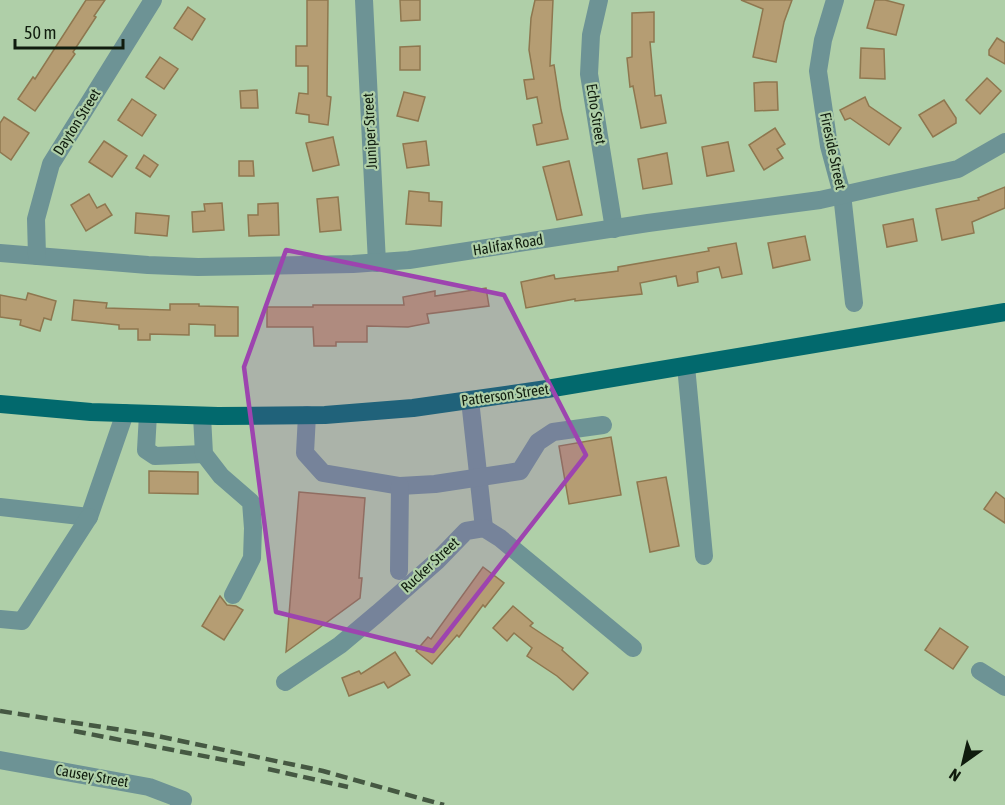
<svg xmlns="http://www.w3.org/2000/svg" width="1005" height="805" viewBox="0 0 1005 805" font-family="'Asap Condensed',sans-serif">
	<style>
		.building { fill: #b59d73; stroke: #8e774f; stroke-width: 1.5 }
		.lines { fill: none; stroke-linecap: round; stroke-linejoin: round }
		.minor { stroke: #6d9395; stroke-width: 18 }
		.major { stroke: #02696d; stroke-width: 18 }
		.rail { stroke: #455842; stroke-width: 4.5; stroke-dasharray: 12 6; stroke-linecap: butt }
		.marked { fill: #9d44af; fill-opacity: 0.2; stroke: #9d44af; stroke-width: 4.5; stroke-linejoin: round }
		.labels { text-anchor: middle; stroke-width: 4.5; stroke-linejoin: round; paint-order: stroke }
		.street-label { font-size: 15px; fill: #101c0e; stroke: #afcfa8 }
	</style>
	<rect width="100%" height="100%" fill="#afcfa8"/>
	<g class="building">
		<path d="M86,0H105L94,16L96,17L73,52L75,54L35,111L18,99L33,77L35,79Z"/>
		<path d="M307,0H328L327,96L331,97L328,125L309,122V115L296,113L299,93L308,94V66H296V46H307Z"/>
		<path d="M400,0H420V20L401,21Z"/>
		<path d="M535,0H553L550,66L554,65L561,110L568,139L537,145L533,125L542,123L537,97L527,99L524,80L534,79L529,50L531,18Z"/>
		<path d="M741,0H792L784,22L776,62L753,57L763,9Z"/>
		<path d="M875,0H885L904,5L896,35L867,28Z"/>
		<path d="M188,7L205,19L192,40L174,28Z"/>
		<path d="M654,12V42H650L655,96L661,95L666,123L641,128L633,86L630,87L627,58L632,57V13Z"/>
		<path d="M997,38L1005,43V64L989,55V50Z"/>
		<path d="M420,46V70H400V47Z"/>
		<path d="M861,48L884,49L885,79L860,78Z"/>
		<path d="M160,57L178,69L164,89L146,77Z"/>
		<path d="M987,78L1001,91L980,114L966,100Z"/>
		<path d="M765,82H777L778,110L755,111L754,83Z"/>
		<path d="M257,90L258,108H241L240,91Z"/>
		<path d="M404,92L425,97L418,121L397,116Z"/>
		<path d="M865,97L869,106L901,128L889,145L850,118L845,120L840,110Z"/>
		<path d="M132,99L156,115L142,136L118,120Z"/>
		<path d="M944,100L956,118V123L933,137L919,115Z"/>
		<path d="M4,117L29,133L11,160L0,152V123Z"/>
		<path d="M775,128L785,144L777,149L783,158L764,170L749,145Z"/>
		<path d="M333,137L339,165L313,171L306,143Z"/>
		<path d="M104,141L127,156L112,177L89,162Z"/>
		<path d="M426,141L429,165L407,168L403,144Z"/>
		<path d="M728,142L734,171L707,176L702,147Z"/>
		<path d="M667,153L672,184L643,189L638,159Z"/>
		<path d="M144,155L158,165L150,177L136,168Z"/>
		<path d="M239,161H253L254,176H239Z"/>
		<path d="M569,161L582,215L557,220L543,167Z"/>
		<path d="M1005,187V208L972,222L974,233L942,240L936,209L979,200L978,198Z"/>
		<path d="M409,191L429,193V201L442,202L441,226L406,224Z"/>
		<path d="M89,194L97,208L105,204L112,215L86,231L71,205Z"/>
		<path d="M338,197L341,230L320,232L317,199Z"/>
		<path d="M222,203L224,230L193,232L192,212L205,211L204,204Z"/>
		<path d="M278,203L279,235L249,236L248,215H258V204Z"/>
		<path d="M136,213L169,216L167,236L135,233Z"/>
		<path d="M913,219L917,241L887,247L883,225Z"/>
		<path d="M805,236L810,260L773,268L768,243Z"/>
		<path d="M736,243L742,274L722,278L719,267L697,272L698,282L678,286L676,276L640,283L642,294L575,301V299L526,308L521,282L554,275L555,279L618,271V267L709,251L708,248Z"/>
		<path d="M486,288L489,306L427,314L429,323L408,327L367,326V342H336V346H314L313,327H267V307H313V305H404L403,297L435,291V296Z"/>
		<path d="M28,293L56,301L51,320L44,318L40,331L20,325L21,320L0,317V295L26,300Z"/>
		<path d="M74,300L107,303L106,308L170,310V304H199V306L238,307V336H215V325L189,324V335L150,334V340H138V329H119V325L72,320Z"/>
		<path d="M611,437L621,495L569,504L559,446Z"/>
		<path d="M149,471L198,472V494L149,493Z"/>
		<path d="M666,477L679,546L650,552L637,482Z"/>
		<path d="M299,492L365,498L359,578H362L360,598L286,652Z"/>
		<path d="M996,492L1005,499V523L984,509Z"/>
		<path d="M483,567L504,583L485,607L483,605L459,637L457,635L432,664L416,651L428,637L431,639Z"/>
		<path d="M220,596L227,605L236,606L243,610L224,640L202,626Z"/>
		<path d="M513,606L533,623L530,626L563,648L562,650L588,673L573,690L557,676L527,656L532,648L514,633L507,641L493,628Z"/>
		<path d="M940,628L968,647L953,669L925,650Z"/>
		<path d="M395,652L410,675L388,688L384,682L349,696L342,678L359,671L361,674Z"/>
	</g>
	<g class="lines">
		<g class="minor">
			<path d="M364,0L377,263"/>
			<path d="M599,0L591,35L589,74L614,229"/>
			<path d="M835,0L823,40L818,71L829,146L842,194L854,303"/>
			<path d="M0,253L148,265L198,267L353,264L409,260L648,223L820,200L958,169L1005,142"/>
			<path d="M37,256L36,219L51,164L153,0"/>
			<path d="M686,366L704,556"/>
			<path d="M470,400L484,528"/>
			<path d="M148,414L146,450L155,456L204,454"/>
			<path d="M307,415L305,453L323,473L400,486L435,484L520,471L538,442L553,432L603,425"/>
			<path d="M202,416L204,454L221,476L251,502L253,528L252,558L233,595"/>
			<path d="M0,507L89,517L125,413"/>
			<path d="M399,571L400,486"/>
			<path d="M0,619L22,621L89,517"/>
			<path d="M980,671L1005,687"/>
			<path d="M285,682L340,645L378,613L437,561L466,531L484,528L500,538L633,648"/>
			<path d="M0,760L149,787L183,800L179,805"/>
		</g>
		<path class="major" d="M0,404L91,412L218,416L325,415L413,408L547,389L1005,312"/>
		<g class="rail">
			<path d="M0,711L153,735L323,771L444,805"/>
			<path d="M74,731L245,764"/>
			<path d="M268,769L348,787"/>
		</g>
	</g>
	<path class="marked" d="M286,250L504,295L586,455L433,651L276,612L244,367Z"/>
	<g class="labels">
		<g class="street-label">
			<text transform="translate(596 114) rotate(81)" y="5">Echo Street</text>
			<text transform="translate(77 122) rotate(-58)" y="5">Dayton Street</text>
			<text transform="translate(370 131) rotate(-93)" y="5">Juniper Street</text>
			<text transform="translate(833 151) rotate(78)" y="5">Fireside Street</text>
			<text transform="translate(508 245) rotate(-9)" y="5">Halifax Road</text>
			<text transform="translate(505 395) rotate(-8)" y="5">Patterson Street</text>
			<text transform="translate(430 565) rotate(-43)" y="5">Rucker Street</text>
			<text transform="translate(92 776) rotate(10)" y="5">Causey Street</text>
		</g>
	</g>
	<g transform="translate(963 763) rotate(214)" stroke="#afcfa8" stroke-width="4.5" paint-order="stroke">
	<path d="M0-4.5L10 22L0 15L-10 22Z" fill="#101c0e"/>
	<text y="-9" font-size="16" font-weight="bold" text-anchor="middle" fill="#101c0e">N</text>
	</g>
	<path d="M15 39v9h108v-9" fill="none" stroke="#101c0e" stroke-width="3"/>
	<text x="24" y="39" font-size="18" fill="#101c0e" stroke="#afcfa8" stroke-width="4.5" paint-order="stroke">50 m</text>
</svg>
